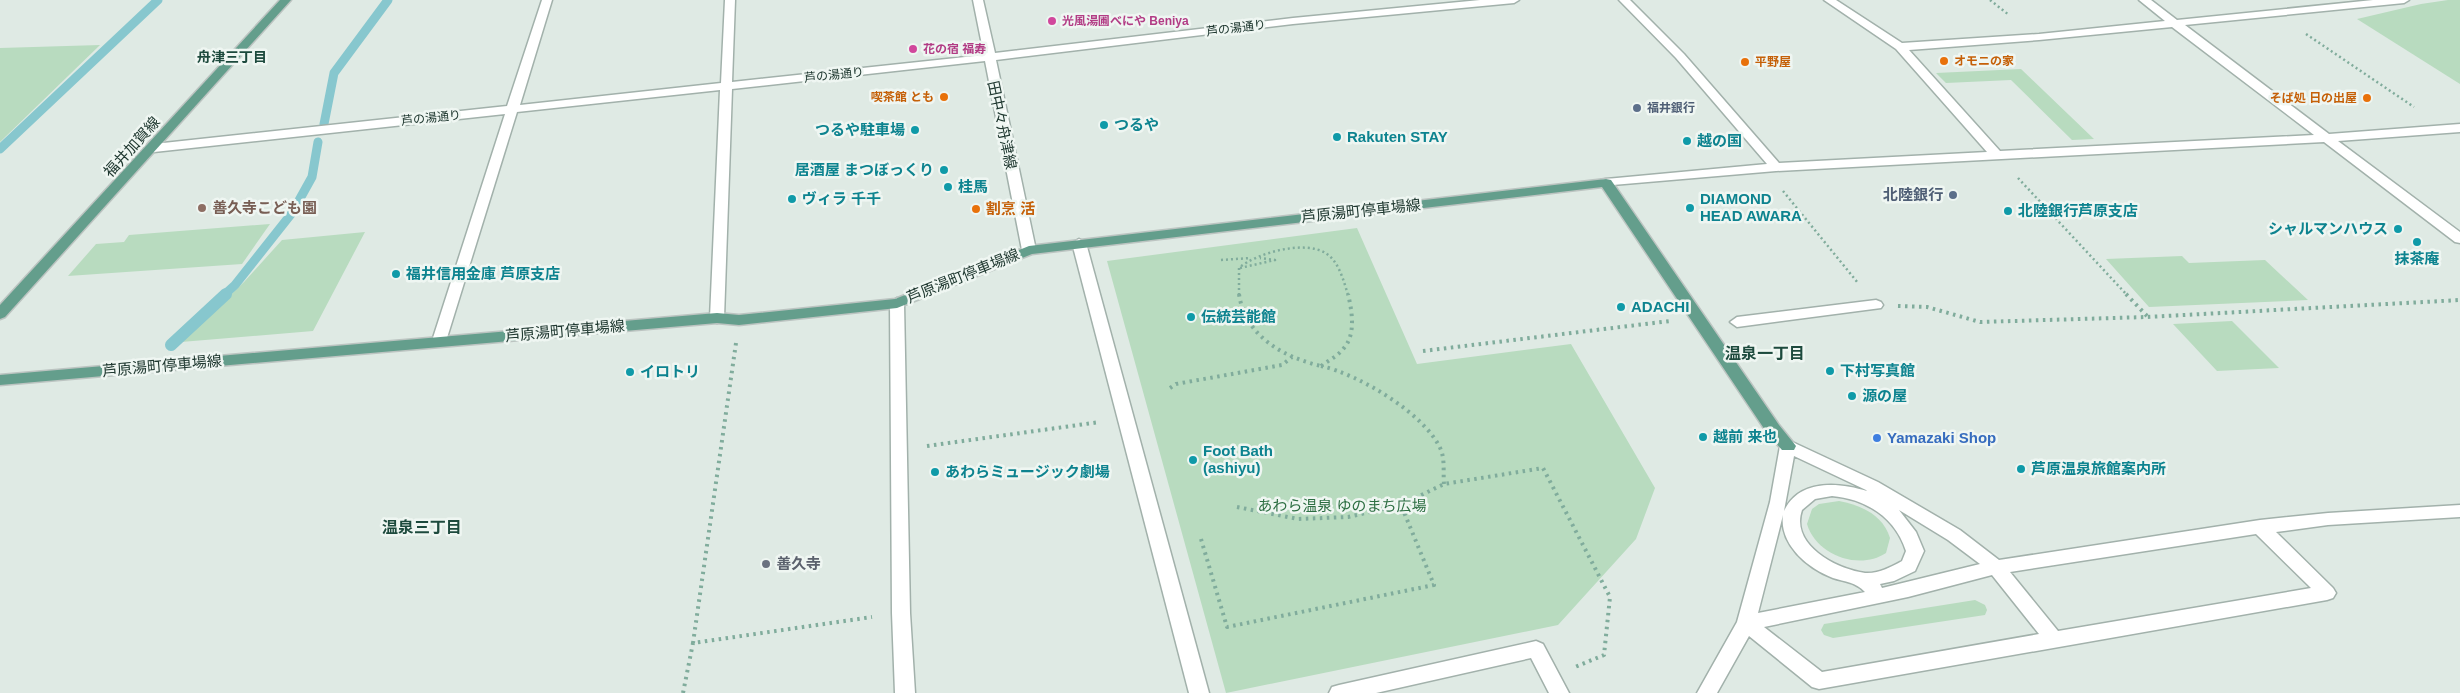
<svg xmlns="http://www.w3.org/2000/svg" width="2460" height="693" viewBox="0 0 2460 693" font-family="Helvetica,'Noto Sans JP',sans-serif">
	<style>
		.green { fill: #b8dbbf }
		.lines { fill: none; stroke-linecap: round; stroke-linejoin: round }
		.stream-far1 { stroke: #87c7ce; stroke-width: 9 }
		.stream { stroke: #87c7ce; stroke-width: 12 }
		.minor-casing { stroke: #a2b1ab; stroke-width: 3 }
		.major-casing { stroke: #bcc4c1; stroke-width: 3 }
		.path-far1 { stroke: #80ac9c; stroke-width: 2.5; stroke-dasharray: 2 3; stroke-linecap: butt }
		.path { stroke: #80ac9c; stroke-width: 4; stroke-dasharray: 2.5 4.5; stroke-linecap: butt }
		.minor { fill: #fff; fill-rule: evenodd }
		.major { fill: #649e8c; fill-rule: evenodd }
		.hotel-dot { fill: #d1479c; stroke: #eff6f2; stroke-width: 2 }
		.food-dot { fill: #e8710a; stroke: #eff6f2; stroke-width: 2 }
		.service-dot { fill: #5c6f8a; stroke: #eff6f2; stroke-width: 2 }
		.culture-dot { fill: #0f9aa8; stroke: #eff6f2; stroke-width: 2 }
		.education-dot { fill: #8d6e63; stroke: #eff6f2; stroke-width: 2 }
		.shop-dot { fill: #3f7fe0; stroke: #eff6f2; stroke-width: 2 }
		.worship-dot { fill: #6b7280; stroke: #eff6f2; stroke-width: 2 }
		.labels { text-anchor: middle; stroke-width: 5; stroke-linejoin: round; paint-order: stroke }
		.far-hotel-label { font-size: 12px; font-weight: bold; fill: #b23c85; stroke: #eff6f2; text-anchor: start }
		.far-street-label { font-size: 12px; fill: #203931; stroke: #eff6f2 }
		.far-food-label { font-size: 12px; font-weight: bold; fill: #c56008; stroke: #eff6f2; text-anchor: start }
		.far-service-label { font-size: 12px; font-weight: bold; fill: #4e5e75; stroke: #eff6f2; text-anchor: start }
		.far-neighbourhood-label { font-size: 14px; font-weight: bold; fill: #1d4a3d; stroke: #eff6f2 }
		.street-label { font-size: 15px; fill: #203931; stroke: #eff6f2 }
		.culture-label { font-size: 15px; font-weight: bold; fill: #0d838f; stroke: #eff6f2; text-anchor: start }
		.service-label { font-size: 15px; font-weight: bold; fill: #4e5e75; stroke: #eff6f2; text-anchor: end }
		.education-label { font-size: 15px; font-weight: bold; fill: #785e54; stroke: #eff6f2; text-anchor: start }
		.food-label { font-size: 15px; font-weight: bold; fill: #c56008; stroke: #eff6f2; text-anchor: start }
		.shop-label { font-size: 15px; font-weight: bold; fill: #366cbe; stroke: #eff6f2; text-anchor: start }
		.park-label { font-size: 15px; fill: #2c6e42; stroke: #eff6f2 }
		.worship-label { font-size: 15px; font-weight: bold; fill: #5b616d; stroke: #eff6f2; text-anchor: start }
		.neighbourhood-label { font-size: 16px; font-weight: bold; fill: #1d4a3d; stroke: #eff6f2 }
	</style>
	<rect width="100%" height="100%" fill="#dfeae4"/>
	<g class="green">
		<path d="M2448,0H2460V84L2357,19L2421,4Z"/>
		<path d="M100,45L0,142V48Z"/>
		<path d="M2021,69L2094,139L2072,140L2011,80L1946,83L1936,73Z"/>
		<path d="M270,224L242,264L68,276L96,244L124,242L129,235Z"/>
		<path d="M1357,228L1417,364L1571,344L1655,488L1636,539L1558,625L1226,693L1107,261Z"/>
		<path d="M365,232L313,331L181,342L244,282L282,240Z"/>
		<path d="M2182,256L2189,263L2265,260L2308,300L2149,307L2106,259Z"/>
		<path d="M2232,321L2279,368L2217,371L2173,324Z"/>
		<path d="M1839,501C1861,505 1883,515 1890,538L1886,553C1859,571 1816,555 1807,524L1812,509L1819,504Z"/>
		<path d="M1975,600L1985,605L1987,610L1985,615L1833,638L1824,635L1821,630L1824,624Z"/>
	</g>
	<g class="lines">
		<g class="stream-far1">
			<path d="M324,124L334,73L388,0"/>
			<path d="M0,149L158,0"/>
			<path d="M224,295L235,285L292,213L312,177L318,142"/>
		</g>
		<path class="stream" d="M171,345L226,294"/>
		<g class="minor-casing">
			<g id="minor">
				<path d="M542,0H552L520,105L721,83L725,0H735L732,82L984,55L973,0H983L995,53L1293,18L1480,0H1519L1514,3L1293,24L996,60L1036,250L1029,254L1022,250L985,61L732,89L724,318L717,323L710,318L720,90L517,112L446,341L439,346L432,341L505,114L154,152L148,148L154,144L507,106Z"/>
				<path d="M1619,0H1630L1684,54L1779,163L1987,152L1896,49L1824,0H1836L1902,43L2039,34L2165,21L2139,0H2151L2177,20L2373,0H2409L2404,3L2185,25L2329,134L2460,124V132L2338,141L2460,232V243L2455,242L2324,142L1776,171L1601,186L1600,183L1601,180L1606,179L1767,164L1676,58ZM2172,27L2314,135L2000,151L1909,50L2039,40Z"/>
				<path d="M1079,239L1086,243L1209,693H1189L1072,243Z"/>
				<path d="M897,298L904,303L910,613L915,693H895L892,613L890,303Z"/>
				<path d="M1876,300L1881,302L1883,305L1881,308L1737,327L1730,322L1737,317Z"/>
				<path d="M1788,440L1878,482L1960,530L1999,560L2260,520L2328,513L2460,505V517L2328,525L2276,532L2333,588L2336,593L2333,598L2327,600L1819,689L1812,687L1749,636L1717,693H1697L1737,622L1770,502L1780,446L1782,442ZM1794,456L1866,490L1867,491C1838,482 1799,479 1784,511ZM1832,496C1866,499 1895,517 1906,551L1902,561C1891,567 1878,574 1865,573C1836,569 1790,545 1802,510L1815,499ZM1899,510L1948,540L1980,564L1882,588L1880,584L1894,581L1915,571L1924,551L1916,532ZM1783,515C1779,544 1807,568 1833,578C1845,582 1856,582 1865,592L1758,613ZM2256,534L2311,588L2058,631L2010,572ZM1992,575L2039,634L1822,672L1764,627L1908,597Z"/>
				<path d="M1536,641L1543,644L1569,693H1549L1531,658L1376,693H1329L1332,687L1339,685Z"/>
			</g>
		</g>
		<g class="major-casing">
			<g id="major">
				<path d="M280,0H291L5,317L0,319V305Z"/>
				<path d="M1606,179L1611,180L1779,425L1796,446L1794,450H1782L1767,433L1602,187L1032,254L897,308L739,325L717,323L0,385V375L717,313L739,315L895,299L1029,246Z"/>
			</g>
		</g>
		<g class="path-far1">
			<path d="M1990,0L2009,15"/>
			<path d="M2306,34L2414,107"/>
			<path d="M2018,178L2127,295"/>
			<path d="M1783,191L1858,283"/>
			<path d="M1221,260L1251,258"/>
			<path d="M1240,268L1275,260L1260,258"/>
			<path d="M1239,295V268C1256,253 1306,239 1327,254C1339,262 1344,282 1348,295"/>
		</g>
		<g class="path">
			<path d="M1239,294C1245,336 1283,357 1321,366"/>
			<path d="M2126,294L2147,316"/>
			<path d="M1898,306L1927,307L1980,322L2147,317L2460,300"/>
			<path d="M736,343L693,643L872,617"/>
			<path d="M1423,351L1670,321"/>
			<path d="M1321,366C1358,374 1426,414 1441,450C1445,460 1443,473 1444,484"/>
			<path d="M1321,366C1329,360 1338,356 1344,348C1356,334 1352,311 1348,294"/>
			<path d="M1170,388L1176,384L1282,365L1292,357"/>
			<path d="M927,446L1100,422"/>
			<path d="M1237,507L1298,519L1348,517L1401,505L1444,484L1543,468L1610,597L1604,655L1575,667"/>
			<path d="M1201,539L1227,627L1434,585L1401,505"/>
			<path d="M683,693L693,643"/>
		</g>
		<use href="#minor" class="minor"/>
		<use href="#major" class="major"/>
	</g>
	<g class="hotel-dot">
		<circle cx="1052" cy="21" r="5"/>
		<circle cx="913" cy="49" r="5"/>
	</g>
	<g class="food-dot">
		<circle cx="1944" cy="61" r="5"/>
		<circle cx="1745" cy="62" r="5"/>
		<circle cx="944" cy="97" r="5"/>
		<circle cx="2367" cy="98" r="5"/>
		<circle cx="976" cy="209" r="5"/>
	</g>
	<g class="service-dot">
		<circle cx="1637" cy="108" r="5"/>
		<circle cx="1953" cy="195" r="5"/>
	</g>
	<g class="culture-dot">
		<circle cx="1104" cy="125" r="5"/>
		<circle cx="915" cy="130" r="5"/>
		<circle cx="1337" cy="137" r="5"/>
		<circle cx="1687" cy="141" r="5"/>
		<circle cx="944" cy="170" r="5"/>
		<circle cx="948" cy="187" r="5"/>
		<circle cx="792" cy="199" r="5"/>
		<circle cx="1690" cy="208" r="5"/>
		<circle cx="2008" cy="211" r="5"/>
		<circle cx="2398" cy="229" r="5"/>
		<circle cx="2417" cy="242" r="5"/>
		<circle cx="396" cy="274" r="5"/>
		<circle cx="1621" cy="307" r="5"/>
		<circle cx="1191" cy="317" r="5"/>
		<circle cx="1830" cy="371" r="5"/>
		<circle cx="630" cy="372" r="5"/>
		<circle cx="1852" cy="396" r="5"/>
		<circle cx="1703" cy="437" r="5"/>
		<circle cx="1193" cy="460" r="5"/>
		<circle cx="2021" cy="469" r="5"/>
		<circle cx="935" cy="472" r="5"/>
	</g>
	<circle class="education-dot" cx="202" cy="208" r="5"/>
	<circle class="shop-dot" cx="1877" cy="438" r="5"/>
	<circle class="worship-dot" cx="766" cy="564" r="5"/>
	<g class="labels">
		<g class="far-hotel-label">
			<text x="1062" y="25">光風湯圃べにや Beniya</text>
			<text x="923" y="53">花の宿 福寿</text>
		</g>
		<g class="far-street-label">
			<text transform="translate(1236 28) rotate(-7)" y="4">芦の湯通り</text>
			<text transform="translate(834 75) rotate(-6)" y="4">芦の湯通り</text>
			<text transform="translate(431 118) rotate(-6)" y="4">芦の湯通り</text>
		</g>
		<g class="far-food-label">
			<text x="1954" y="65">オモニの家</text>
			<text x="1755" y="66">平野屋</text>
			<text x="934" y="101" text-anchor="end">喫茶館 とも</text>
			<text x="2357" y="102" text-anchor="end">そば処 日の出屋</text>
		</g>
		<g class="far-service-label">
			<text x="1647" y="112">福井銀行</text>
		</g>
		<g class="far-neighbourhood-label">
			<text x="232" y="62">舟津三丁目</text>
		</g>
		<g class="street-label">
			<text transform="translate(1002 125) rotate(78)" y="5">田中々舟津線</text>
			<text transform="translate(132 147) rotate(-48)" y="5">福井加賀線</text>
			<text transform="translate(1361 211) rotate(-6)" y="5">芦原湯町停車場線</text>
			<text transform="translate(963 276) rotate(-22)" y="5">芦原湯町停車場線</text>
			<text transform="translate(565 331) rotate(-5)" y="5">芦原湯町停車場線</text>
			<text transform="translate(162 366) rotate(-5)" y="5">芦原湯町停車場線</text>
		</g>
		<g class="culture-label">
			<text x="1114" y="130">つるや</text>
			<text x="905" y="135" text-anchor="end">つるや駐車場</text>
			<text x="1347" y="142">Rakuten STAY</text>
			<text x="1697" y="146">越の国</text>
			<text x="934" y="175" text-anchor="end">居酒屋 まつぼっくり</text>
			<text x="958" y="192">桂馬</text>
			<text x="802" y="204">ヴィラ 千千</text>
			<text x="1700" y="204">DIAMOND<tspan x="1700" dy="17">HEAD AWARA</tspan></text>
			<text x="2018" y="216">北陸銀行芦原支店</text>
			<text x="2388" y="234" text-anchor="end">シャルマンハウス</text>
			<text x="2417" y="264" text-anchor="middle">抹茶庵</text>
			<text x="406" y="279">福井信用金庫 芦原支店</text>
			<text x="1631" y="312">ADACHI</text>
			<text x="1201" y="322">伝統芸能館</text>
			<text x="1840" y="376">下村写真館</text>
			<text x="640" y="377">イロトリ</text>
			<text x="1862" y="401">源の屋</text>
			<text x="1713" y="442">越前 来也</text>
			<text x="1203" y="456">Foot Bath<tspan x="1203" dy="17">(ashiyu)</tspan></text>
			<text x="2031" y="474">芦原温泉旅館案内所</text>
			<text x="945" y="477">あわらミュージック劇場</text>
		</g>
		<g class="service-label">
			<text x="1943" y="200">北陸銀行</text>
		</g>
		<g class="education-label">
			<text x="212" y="213">善久寺こども園</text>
		</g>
		<g class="food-label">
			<text x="986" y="214">割烹 活</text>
		</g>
		<g class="shop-label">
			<text x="1887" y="443">Yamazaki Shop</text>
		</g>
		<g class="park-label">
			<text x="1342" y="511">あわら温泉 ゆのまち広場</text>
		</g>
		<g class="worship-label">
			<text x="776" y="569">善久寺</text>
		</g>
		<g class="neighbourhood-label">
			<text x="1765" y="359">温泉一丁目</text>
			<text x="422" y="533">温泉三丁目</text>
		</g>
	</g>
</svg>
